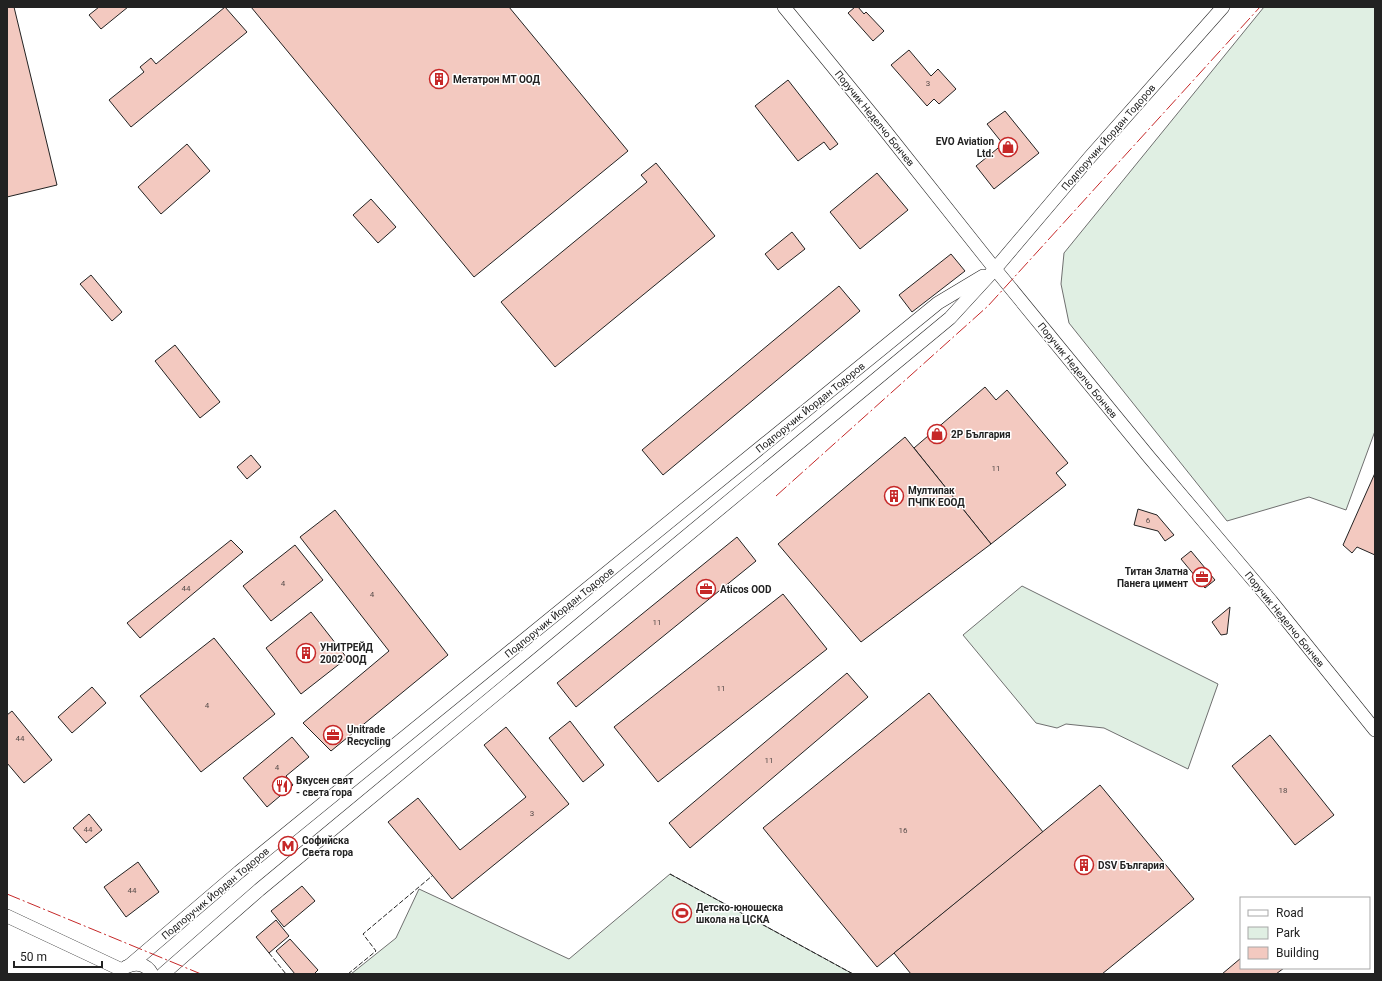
<svg xmlns="http://www.w3.org/2000/svg" width="1382" height="981" viewBox="0 0 1382 981" font-family="Roboto,sans-serif">
	<style>
		.green { fill: #e0efe3; stroke: #6f6f6f }
		.building { fill: #f3c9c0; stroke: #222 }
		.lines { fill: none; stroke-linecap: round; stroke-linejoin: round }
		.minor-casing { stroke: #222; stroke-width: 14 }
		.minor { stroke: #fff; stroke-width: 13 }
		.fence { stroke: #222; stroke-width: 1; stroke-dasharray: 5 2; stroke-linecap: butt }
		.power { stroke: #c62828; stroke-width: 1; stroke-dasharray: 14 3 2 3; stroke-linecap: butt }
		.labels { text-anchor: middle; stroke-width: 3; stroke-linejoin: round; paint-order: stroke }
		.number-label { font-size: 8px; fill: #564c4a }
		.poi-label { font-size: 10px; font-weight: bold; fill: #222; stroke: #fff; text-anchor: start }
		.street-label { font-size: 10px; fill: #222; stroke: #fff }
	</style>
	<rect width="100%" height="100%" fill="#fff"/>
	<g class="green">
		<path d="M1264,7H1375V431L1346,510L1309,497L1227,521L1069,323L1061,284L1064,253Z"/>
		<path d="M1022,586L1218,684L1188,769L1104,728L1066,724L1057,728L1036,723L963,635Z"/>
		<path d="M670,874L853,974H351L396,938L419,889L569,959Z"/>
	</g>
	<g class="building">
		<path d="M7,7H14L57,185L7,197Z"/>
		<path d="M99,7H128L101,29L89,15Z"/>
		<path d="M225,7L247,32L131,127L109,100L144,72L140,67L151,58L156,64Z"/>
		<path d="M251,7H509L628,151L474,277Z"/>
		<path d="M855,7H858L864,14L866,12L884,31L873,41L848,13Z"/>
		<path d="M909,50L931,76L938,69L956,89L939,104L934,99L927,106L891,65Z"/>
		<path d="M788,80L838,144L830,150L824,142L798,161L755,106Z"/>
		<path d="M1005,111L1039,153L994,189L976,166L1003,144L987,124Z"/>
		<path d="M187,144L210,171L161,214L138,187Z"/>
		<path d="M656,163L715,236L555,367L501,302L647,182L641,175Z"/>
		<path d="M877,173L908,210L860,249L830,212Z"/>
		<path d="M371,199L396,227L378,243L353,215Z"/>
		<path d="M792,232L805,249L778,270L765,254Z"/>
		<path d="M951,254L965,271L912,312L899,295Z"/>
		<path d="M91,275L122,312L112,321L80,284Z"/>
		<path d="M839,286L860,311L663,475L642,450Z"/>
		<path d="M175,345L220,402L200,418L155,361Z"/>
		<path d="M985,387L996,400L1007,390L1068,463L1056,473L1066,485L991,544L914,448Z"/>
		<path d="M905,437L991,544L861,642L778,544Z"/>
		<path d="M251,455L261,467L247,479L237,467Z"/>
		<path d="M1375,473V555L1357,547L1352,553L1343,545Z"/>
		<path d="M1138,509L1157,515L1174,535L1165,541L1158,531L1134,525Z"/>
		<path d="M335,510L448,655L331,751L303,723L389,651L300,537Z"/>
		<path d="M737,537L756,561L576,707L557,683Z"/>
		<path d="M231,540L243,552L140,638L127,623Z"/>
		<path d="M295,545L323,580L271,621L243,586Z"/>
		<path d="M1191,551L1215,580L1205,588L1181,559Z"/>
		<path d="M783,594L827,649L658,782L614,727Z"/>
		<path d="M1230,607L1227,634L1221,635L1212,622Z"/>
		<path d="M311,612L347,658L301,694L266,648Z"/>
		<path d="M214,638L275,714L201,772L140,696Z"/>
		<path d="M847,673L868,697L690,848L669,823Z"/>
		<path d="M92,687L106,703L72,733L58,717Z"/>
		<path d="M929,693L1043,832L877,967L763,828Z"/>
		<path d="M12,711L52,760L24,783L7,763V715Z"/>
		<path d="M570,721L604,765L583,782L549,738Z"/>
		<path d="M506,727L569,804L452,899L388,822L418,798L460,850L526,797L484,745Z"/>
		<path d="M1270,735L1334,815L1295,845L1232,766Z"/>
		<path d="M292,737L309,757L286,776L293,785L267,807L243,778Z"/>
		<path d="M1100,785L1194,899L1102,974H911L894,953Z"/>
		<path d="M89,814L102,830L86,843L73,828Z"/>
		<path d="M138,862L159,892L126,917L104,887Z"/>
		<path d="M302,886L315,901L284,927L271,911Z"/>
		<path d="M276,920L289,936L269,953L256,937Z"/>
		<path d="M290,939L318,970L314,974H295L276,951Z"/>
		<path d="M1241,958V968H1284L1276,974H1222Z"/>
	</g>
	<g class="lines">
		<g class="minor-casing">
			<g id="minor">
				<path d="M784,7L883,128L995,269L1149,457L1271,601L1375,730"/>
				<path d="M7,916L122,970"/>
				<path d="M130,965L239,872L938,303L983,276"/>
				<path d="M126,967C136,962 147,964 152,974"/>
				<path d="M163,974L259,890L950,318L995,269L1090,157L1223,7"/>
			</g>
		</g>
		<use href="#minor" class="minor"/>
		<g class="fence">
			<path d="M670,874L853,974"/>
			<path d="M269,953L286,974"/>
			<path d="M348,974L376,951L363,934L432,876"/>
		</g>
		<g class="power">
			<path d="M776,496L988,306L1260,7"/>
			<path d="M7,894L201,974"/>
		</g>
	</g>
	<defs>
		<g id="building-ring" transform="scale(1)"><circle r="9.5" fill="#fff" stroke="#c62828" stroke-width="1.5"/><path d="M-4-6H4V6H1V3H-1V6H-4ZM-2.5-4.3h1.7v1.8h-1.7ZM.8-4.3h1.7v1.8H.8ZM-2.5-1h1.7V.8h-1.7ZM.8-1h1.7V.8H.8Z" fill="#c62828"/></g>
		<g id="shop-ring" transform="scale(1)"><circle r="9.5" fill="#fff" stroke="#c62828" stroke-width="1.5"/><path d="M-5-2.5h2.3a2.7 3.5 0 0 1 5.4 0H5L5.5 6h-11ZM-1.5-2.5h3a1.5 2.3 0 0 0-3 0Z" fill="#c62828"/></g>
		<g id="office-ring" transform="scale(1)"><circle r="9.5" fill="#fff" stroke="#c62828" stroke-width="1.5"/><path d="M-6-3h4V-5.5h4V-3h4V5H-6ZM-1-4.5V-3h2v-1.5ZM-6 0V1H6V0Z" fill="#c62828"/></g>
		<g id="restaurant-ring" transform="scale(1)"><circle r="9.5" fill="#fff" stroke="#c62828" stroke-width="1.5"/><path d="M-5-6h1v4h1v-4h1v4h1v-4h1v5L-1.5 .5V6h-2V.5L-5-1ZM5-6V6H3V1.5H1.5Q1.5-4 5-6Z" fill="#c62828"/></g>
		<g id="metro-ring" transform="scale(1)"><circle r="9.5" fill="#fff" stroke="#c62828" stroke-width="1.5"/><path d="M-5.5 5V-5H-3L0 0L3-5H5.5V5H3V-.5L0 4L-3-.5V5Z" fill="#c62828"/></g>
		<g id="stadium-ring" transform="scale(1)"><circle r="9.5" fill="#fff" stroke="#c62828" stroke-width="1.5"/><path d="M0-5a6.5 5 0 1 0 0 10a6.5 5 0 1 0 0-10ZM-3.5-1.8h7v3.6h-7Z" fill="#c62828"/></g>
	</defs>
	<g fill-rule="evenodd">
		<use href="#building-ring" x="439" y="79"/>
		<use href="#shop-ring" x="1008" y="147"/>
		<use href="#shop-ring" x="937" y="434"/>
		<use href="#building-ring" x="894" y="496"/>
		<use href="#office-ring" x="1202" y="577"/>
		<use href="#office-ring" x="706" y="589"/>
		<use href="#building-ring" x="306" y="653"/>
		<use href="#office-ring" x="333" y="735"/>
		<use href="#restaurant-ring" x="282" y="786"/>
		<use href="#metro-ring" x="288" y="846"/>
		<use href="#building-ring" x="1084" y="865"/>
		<use href="#stadium-ring" x="682" y="913"/>
	</g>
	<g class="labels">
		<g class="number-label">
			<text x="928" y="86">3</text>
			<text x="996" y="471">11</text>
			<text x="1148" y="523">6</text>
			<text x="283" y="586">4</text>
			<text x="186" y="591">44</text>
			<text x="372" y="597">4</text>
			<text x="657" y="625">11</text>
			<text x="721" y="691">11</text>
			<text x="207" y="708">4</text>
			<text x="20" y="741">44</text>
			<text x="769" y="763">11</text>
			<text x="277" y="770">4</text>
			<text x="1283" y="793">18</text>
			<text x="532" y="816">3</text>
			<text x="88" y="832">44</text>
			<text x="903" y="833">16</text>
			<text x="132" y="893">44</text>
		</g>
		<g class="poi-label">
			<text x="453" y="83">Метатрон МТ ООД</text>
			<text x="994" y="145" text-anchor="end">EVO Aviation<tspan x="994" dy="12">Ltd.</tspan></text>
			<text x="951" y="438">2Р България</text>
			<text x="908" y="494">Мултипак<tspan x="908" dy="12">ПЧПК ЕООД</tspan></text>
			<text x="1188" y="575" text-anchor="end">Титан Златна<tspan x="1188" dy="12">Панега цимент</tspan></text>
			<text x="720" y="593">Aticos OOD</text>
			<text x="320" y="651">УНИТРЕЙД<tspan x="320" dy="12">2002 ООД</tspan></text>
			<text x="347" y="733">Unitrade<tspan x="347" dy="12">Recycling</tspan></text>
			<text x="296" y="784">Вкусен свят<tspan x="296" dy="12">- света гора</tspan></text>
			<text x="302" y="844">Софийска<tspan x="302" dy="12">Света гора</tspan></text>
			<text x="1098" y="869">DSV България</text>
			<text x="696" y="911">Детско-юношеска<tspan x="696" dy="12">школа на ЦСКА</tspan></text>
		</g>
		<g class="street-label">
			<text transform="translate(875 118) rotate(51)" y="4">Поручик Неделчо Бончев</text>
			<text transform="translate(1108 137) rotate(-49)" y="4">Подпоручик Йордан Тодоров</text>
			<text transform="translate(1078 370) rotate(51)" y="4">Поручик Неделчо Бончев</text>
			<text transform="translate(810 407) rotate(-39)" y="4">Подпоручик Йордан Тодоров</text>
			<text transform="translate(559 612) rotate(-39)" y="4">Подпоручик Йордан Тодоров</text>
			<text transform="translate(1285 619) rotate(51)" y="4">Поручик Неделчо Бончев</text>
			<text transform="translate(215 893) rotate(-40)" y="4">Подпоручик Йордан Тодоров</text>
		</g>
	</g>
	<rect width="1382" height="981" fill="none" stroke="#222222" stroke-width="16"/>
	<rect x="1240" y="897" width="130" height="72" fill="#ffffff" stroke="#a7a7a7"/>
	<rect x="1248" y="910" width="20" height="6" fill="#ffffff" stroke="#a7a7a7"/>
	<text x="1276" y="917" font-size="12" fill="#222222">Road</text>
	<rect x="1248" y="927" width="20" height="12" fill="#e0efe3" stroke="#a7a7a7"/>
	<text x="1276" y="937" font-size="12" fill="#222222">Park</text>
	<rect x="1248" y="947" width="20" height="12" fill="#f3c9c0" stroke="#a7a7a7"/>
	<text x="1276" y="957" font-size="12" fill="#222222">Building</text>
	<path d="M14 961v6h88v-6" fill="none" stroke="#222222" stroke-width="2"/>
	<text x="20" y="961" font-size="12" fill="#222222" stroke="#ffffff" stroke-width="3" paint-order="stroke">50 m</text>
</svg>
